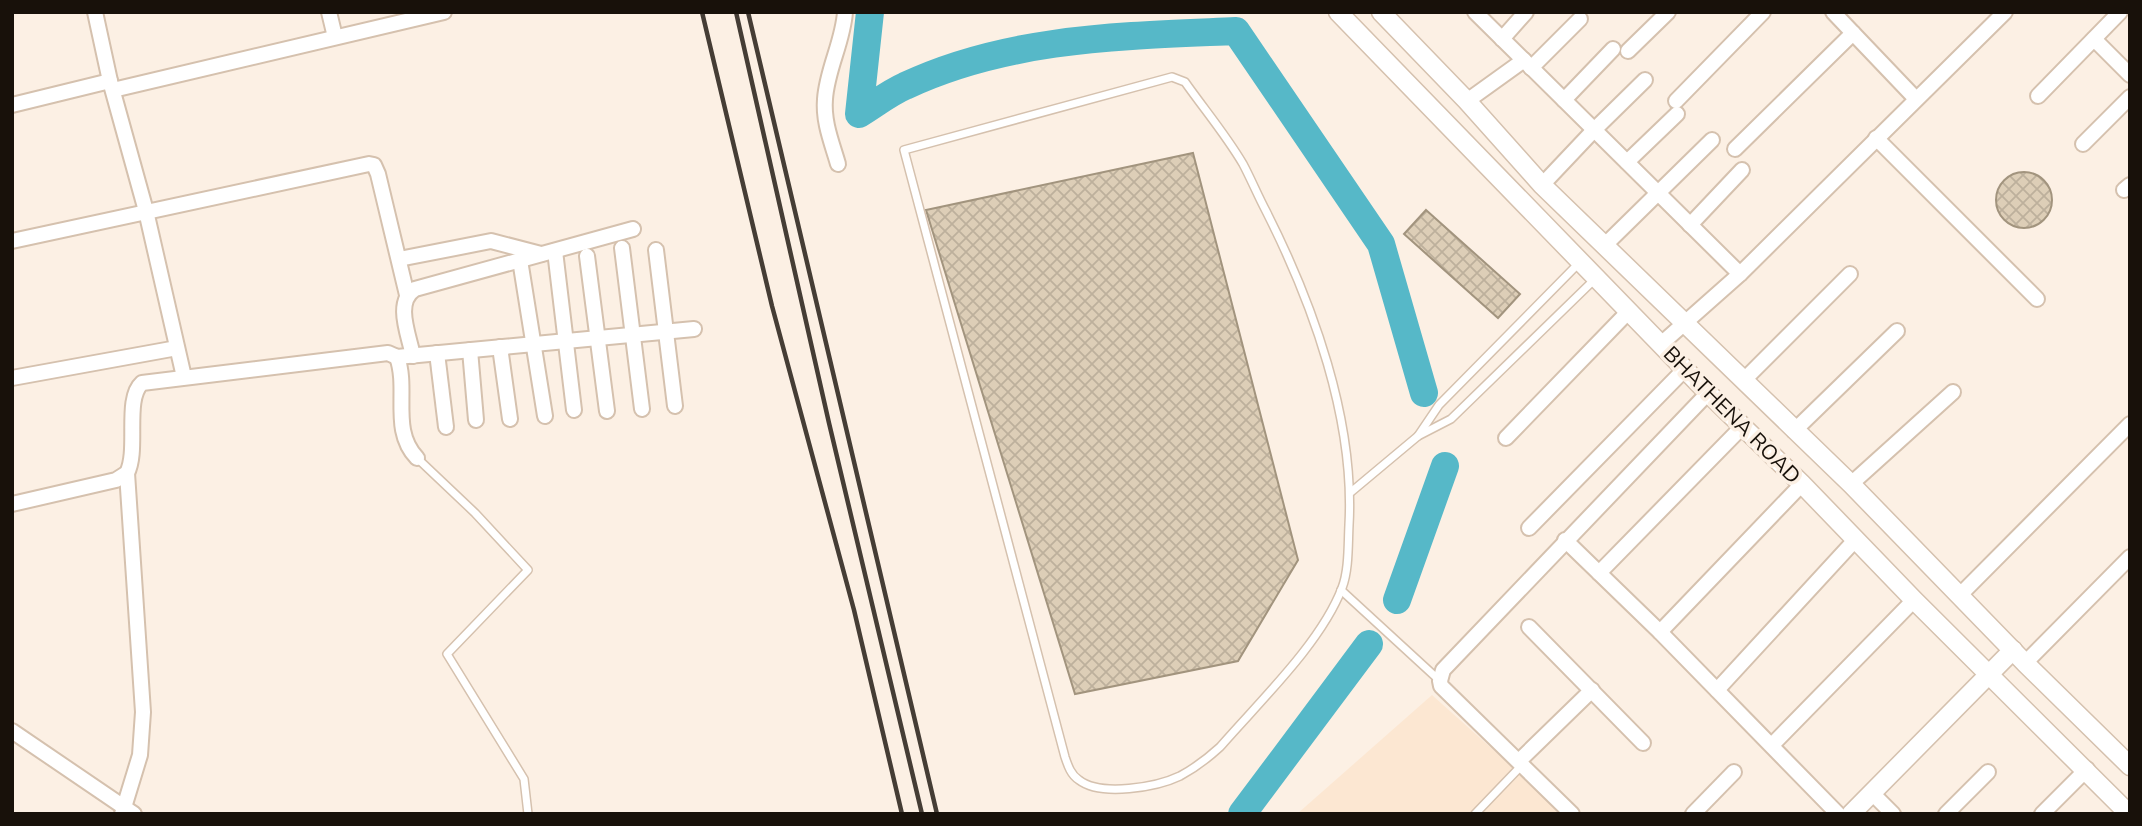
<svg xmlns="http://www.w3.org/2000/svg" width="2142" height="826" viewBox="0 0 2142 826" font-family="Mulish,sans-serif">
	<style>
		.built { fill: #fce7d2 }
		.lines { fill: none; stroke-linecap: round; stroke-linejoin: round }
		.river { stroke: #56b8c8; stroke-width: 28 }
		.building { fill: url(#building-cross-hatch); stroke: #a2947e; stroke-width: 2 }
		.service-casing { stroke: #d5c1ae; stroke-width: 10 }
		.minor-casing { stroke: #d5c1ae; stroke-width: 18 }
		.tertiary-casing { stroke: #d5c1ae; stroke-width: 21 }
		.service { stroke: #fff; stroke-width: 7 }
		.minor { stroke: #fff; stroke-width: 14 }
		.tertiary { stroke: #fff; stroke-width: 18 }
		.rail { stroke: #453d35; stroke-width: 4.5 }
		.labels { text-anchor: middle; stroke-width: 7; stroke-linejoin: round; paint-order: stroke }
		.street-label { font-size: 21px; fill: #18110a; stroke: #fcf0e4 }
	</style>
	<defs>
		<pattern id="building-cross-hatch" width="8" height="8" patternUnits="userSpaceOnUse" patternTransform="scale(1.75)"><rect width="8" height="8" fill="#ddceb7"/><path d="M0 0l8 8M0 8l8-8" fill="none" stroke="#bdb09c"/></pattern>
	</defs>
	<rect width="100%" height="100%" fill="#fcf0e4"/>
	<path class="built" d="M1432,695L1565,814H1297Z"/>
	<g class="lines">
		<g class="river">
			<path d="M870,12L859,114C874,105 889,93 905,86C1009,37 1124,36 1236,31L1381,244L1424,393"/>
			<path d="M1397,600L1445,466"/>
			<path d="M1242,814L1369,644"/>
		</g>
	</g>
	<g class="building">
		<path d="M1193,153L1298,560L1238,661L1075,694L926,210Z"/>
		<circle cx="2024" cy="200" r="28"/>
		<path d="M1426,210L1520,294L1498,318L1404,234Z"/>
	</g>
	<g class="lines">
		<g class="service-casing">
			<g id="service">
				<path d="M1172,77L1185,82C1204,109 1226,135 1243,164C1251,179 1258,196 1266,211C1313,304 1355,420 1349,525C1348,545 1349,570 1342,588C1321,643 1260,701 1220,747C1208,758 1195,768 1180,776C1157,787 1101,797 1079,780C1071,775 1068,766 1065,757L904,150Z"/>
				<path d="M1418,436L1439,405L1579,263"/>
				<path d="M417,458L475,513L528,570L447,654L524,779L528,814"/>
				<path d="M1351,492L1418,436L1451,419L1596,278"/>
				<path d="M1341,590L1439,680"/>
				<path d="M1475,814L1523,764"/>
			</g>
		</g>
		<g class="minor-casing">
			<g id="minor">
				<path d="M95,12L110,81L146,211L184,377"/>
				<path d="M329,12L335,37"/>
				<path d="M1475,12L1740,274"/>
				<path d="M1833,12L1916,99"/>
				<path d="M1502,39L1526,12"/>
				<path d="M2094,39L2130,75"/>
				<path d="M1628,51L1668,12"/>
				<path d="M1531,68L1580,19"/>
				<path d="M113,90L444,12"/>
				<path d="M2038,96L2120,12"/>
				<path d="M1564,100L1613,49"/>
				<path d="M1467,101L1524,60"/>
				<path d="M1676,101L1763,12"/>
				<path d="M12,105L110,81"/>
				<path d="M1876,138L2037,299"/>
				<path d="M2083,144L2130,97"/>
				<path d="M1735,149L1853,33"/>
				<path d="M1627,162L1677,114"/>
				<path d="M838,164C832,143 823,122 825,99C827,69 843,42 845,12"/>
				<path d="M1542,185L1594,130L1645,80"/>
				<path d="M2124,190L2130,185"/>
				<path d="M1690,225L1742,170"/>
				<path d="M12,241L369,164L374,165L378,174L407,295"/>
				<path d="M1605,245L1712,140"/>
				<path d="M622,248L642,409"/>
				<path d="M656,250L675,406"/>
				<path d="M555,251L574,410"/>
				<path d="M587,256L607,411"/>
				<path d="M399,259L491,241L541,254"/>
				<path d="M520,260L545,416"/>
				<path d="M1661,344L1740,274L2005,12"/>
				<path d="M500,347L510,419"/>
				<path d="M470,350L476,420"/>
				<path d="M437,353L446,427"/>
				<path d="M413,356C409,335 394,302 415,289L633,229"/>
				<path d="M397,357C409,390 390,430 417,458"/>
				<path d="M12,378L177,348"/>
				<path d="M1744,380L1850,274"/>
				<path d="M1794,431L1897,331"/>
				<path d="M1506,438L1629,311"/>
				<path d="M1851,484L1953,392"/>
				<path d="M12,504L116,480L127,473C139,450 124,399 142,383L388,353L397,357L694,329"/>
				<path d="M1529,528L1685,369"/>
				<path d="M1565,540L1660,632L1838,814"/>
				<path d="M1599,573L1742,427"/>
				<path d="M1960,595L2130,424"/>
				<path d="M1529,627L1643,743"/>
				<path d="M1660,632L1802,484"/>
				<path d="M2025,663L2130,557"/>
				<path d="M1717,690L1856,539"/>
				<path d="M12,731L134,814"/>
				<path d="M1772,745L1914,600"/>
				<path d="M1519,761L1592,690"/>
				<path d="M1872,793L1893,814"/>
				<path d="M122,814L140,755L143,712L127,473"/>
				<path d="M1572,814L1441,686L1440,681L1443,670L1708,393"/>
				<path d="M1693,814L1734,772"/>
				<path d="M1946,814L1988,772"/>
				<path d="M2042,814L2087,769"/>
			</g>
		</g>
		<g class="tertiary-casing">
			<g id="tertiary">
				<path d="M1338,12L1708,393L1802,484L1914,600L2129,814"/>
				<path d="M1381,12L1467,101L1542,185L1851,484L2025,663L2130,766"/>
				<path d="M1851,814L2013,650"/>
			</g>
		</g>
		<use href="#service" class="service"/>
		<use href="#minor" class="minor"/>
		<use href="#tertiary" class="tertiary"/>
		<g class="rail">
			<path d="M702,12L772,306L854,610L902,814"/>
			<path d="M736,12L829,423L922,814"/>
			<path d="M748,12L937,814"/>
		</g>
	</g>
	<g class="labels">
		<g class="street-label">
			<text transform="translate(1732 415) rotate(45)" y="7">BHATHENA ROAD</text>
		</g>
	</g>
	<rect width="2142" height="826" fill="none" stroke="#18110a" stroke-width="28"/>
</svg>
